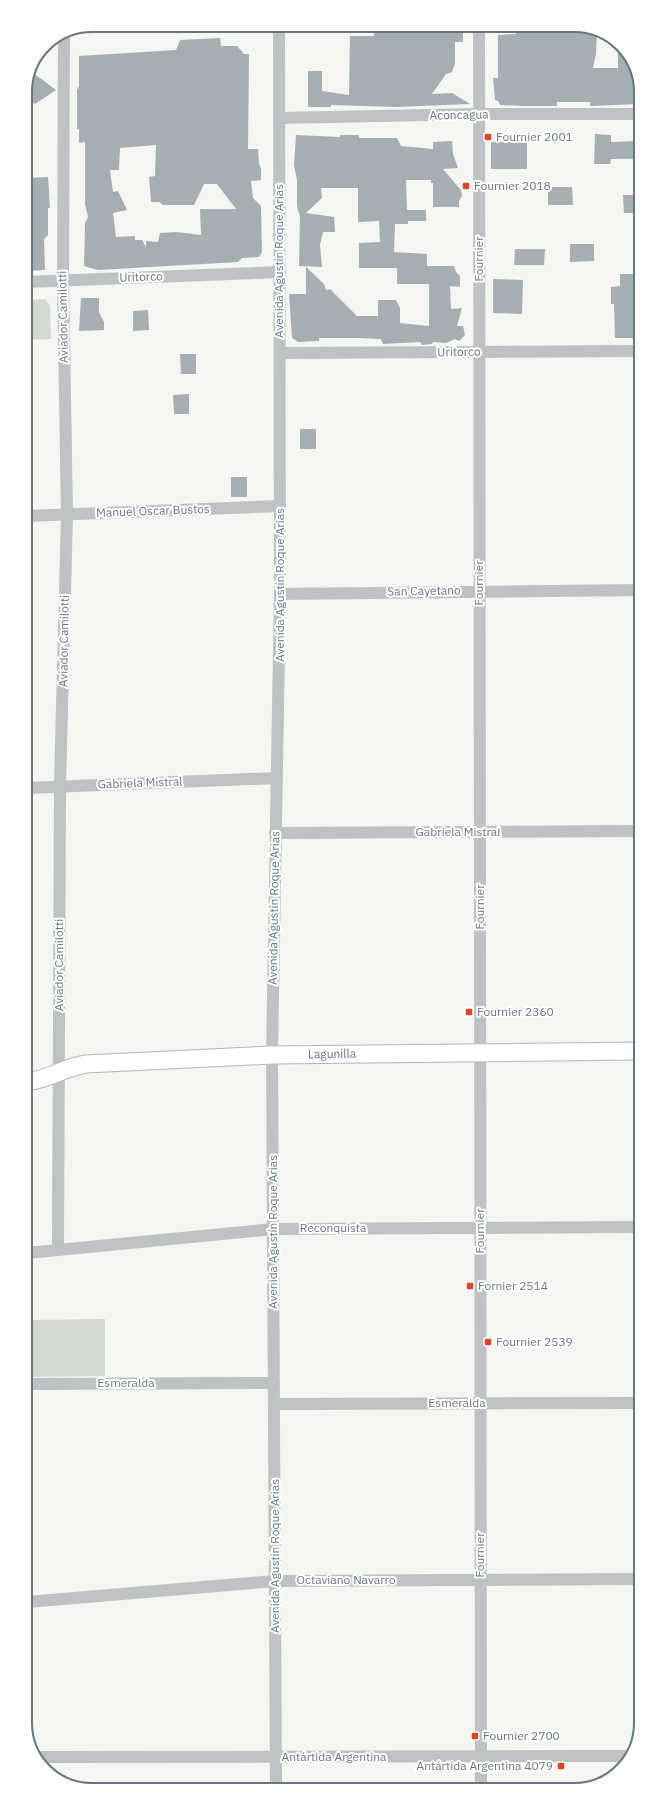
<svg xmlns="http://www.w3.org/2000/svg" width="666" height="1815" viewBox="0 0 666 1815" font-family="'IBM Plex Sans',sans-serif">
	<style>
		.green { fill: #d5dad1 }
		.building { fill: #a5aeb3; fill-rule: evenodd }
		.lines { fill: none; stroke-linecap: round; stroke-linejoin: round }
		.secondary-casing { stroke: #b0b6ba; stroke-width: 19 }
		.street { stroke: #bec2c5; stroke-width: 12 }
		.secondary { stroke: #fff; stroke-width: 17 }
		.poi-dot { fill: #e04226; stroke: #fff; stroke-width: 1.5 }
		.labels { text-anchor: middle; stroke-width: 4; stroke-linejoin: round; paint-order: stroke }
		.street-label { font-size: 12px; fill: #647782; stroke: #fff }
		.poi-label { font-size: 12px; fill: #647782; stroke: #fff; text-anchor: start }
		.rim { fill: none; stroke: #647782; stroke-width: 2 }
	</style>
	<rect width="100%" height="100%" fill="#f5f5f1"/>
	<g class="green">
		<path d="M45,299L50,306L51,339L25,340V300Z"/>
		<path d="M105,1319V1376L27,1377V1320Z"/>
	</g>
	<g class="building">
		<path d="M578,25L597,32L596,54L593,68H618V44L639,75V104L590,106V102H557V106H523L500,105L498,101L495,100L493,78H498V35L516,34V26Z"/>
		<path d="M447,26H463V42H455V63L452,72L446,74L432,94L452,93L470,104L397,107L331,105V107H308V71H322V91L349,95L350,36H374V33L434,30L444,29Z"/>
		<path d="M220,38L221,46H237L244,54H249L248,149H258L259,163L261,169V180L251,181L253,198L261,206L262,252L259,257L242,258L238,262L98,270L84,266L85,223L88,217L85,204V142L79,143V129H77V90L79,86V56L176,50L180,40ZM156,145L155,176L149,177L151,202H159L163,205H194L204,184H217L236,209H200L201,235L177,232L160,233L158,242L146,241V247L142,240H135V236L116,237L113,213L127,210L118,191L113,192L110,170H119L120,148Z"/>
		<path d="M32,72L56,90L35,104L25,97V88Z"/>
		<path d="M595,134L611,135V142L636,141L637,159H611L610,164H594Z"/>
		<path d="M296,135L340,137V135H359V138H397L401,146L433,149V142L452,141L453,154L458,168L443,169L461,190L462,196L459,201V207H433V183H431V180H406L407,210H426V221H408V224H395L394,252L427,254V266H454L456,272L460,276V287L450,286L451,309L462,308L457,326H463L465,335L459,341L455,339L446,343L433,342L432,344L422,345L420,342L383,344L381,339L359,338H319V341L298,342L292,338L289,294H306V267L324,284L326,290L330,289L357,316H378V300H396L400,308V323L429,326V284H397V268H359V243L380,242L379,221L358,222V188H321L322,198L306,213L334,217L335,232H323L320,245L322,267L299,266L300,217L297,206V180L294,165Z"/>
		<path d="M527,141V169H491V142Z"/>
		<path d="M48,177L50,208H48V235L44,239L45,270L25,271V178Z"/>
		<path d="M548,187H572L573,205H548Z"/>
		<path d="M623,195H639V213H624Z"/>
		<path d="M570,244H594V261L570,262Z"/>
		<path d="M515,249H545L544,265H514Z"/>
		<path d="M620,274H635L636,312L637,317H639V341L632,338H615L614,304H611V287L620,286Z"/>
		<path d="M493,279L523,280L522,314L493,313Z"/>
		<path d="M81,298H99V312L104,322V330L79,331Z"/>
		<path d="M148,310L149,330L133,331V311Z"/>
		<path d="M180,354H196V374H181Z"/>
		<path d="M189,394V414H174L173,395Z"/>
		<rect x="300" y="429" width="16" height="20"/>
		<rect x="231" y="477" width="16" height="20"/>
	</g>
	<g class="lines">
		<g class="secondary-casing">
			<path id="secondary" d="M26,1082C48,1080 65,1067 86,1064L272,1055L640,1051"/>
		</g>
		<g class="street">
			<path d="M479,26L481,1788"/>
			<path d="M279,118L479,114H639"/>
			<path d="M25,282L280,272"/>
			<path d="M280,353L639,351"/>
			<path d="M26,516L280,506"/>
			<path d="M280,594L639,590"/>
			<path d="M26,788L277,778"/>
			<path d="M275,833L640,831"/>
			<path d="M58,1250L60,785L67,514L63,281L64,32"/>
			<path d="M27,1253L273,1229L640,1227"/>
			<path d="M27,1384L274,1383"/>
			<path d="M274,1404L641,1403"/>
			<path d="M27,1602L275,1581L641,1579"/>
			<path d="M38,1757L630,1756"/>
			<path d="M276,1789L272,1055L280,594L279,28"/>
		</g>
		<use href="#secondary" class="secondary"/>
	</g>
	<g class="poi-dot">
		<rect x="484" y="133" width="8" height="8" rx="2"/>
		<rect x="462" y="182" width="8" height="8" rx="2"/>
		<rect x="465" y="1008" width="8" height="8" rx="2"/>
		<rect x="466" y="1282" width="8" height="8" rx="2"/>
		<rect x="484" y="1338" width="8" height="8" rx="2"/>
		<rect x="471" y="1732" width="8" height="8" rx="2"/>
		<rect x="557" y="1762" width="8" height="8" rx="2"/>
	</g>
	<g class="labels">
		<g class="street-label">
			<text transform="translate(459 115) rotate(-1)" y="4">Aconcagua</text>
			<text transform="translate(479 259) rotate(-90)" y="4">Fournier</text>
			<text transform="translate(279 261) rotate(-90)" y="4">Avenida Agustín Roque Arias</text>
			<text transform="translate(141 277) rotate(-2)" y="4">Uritorco</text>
			<text transform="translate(63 317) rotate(-91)" y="4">Aviador Camilotti</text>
			<text transform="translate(459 352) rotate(-1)" y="4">Uritorco</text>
			<text transform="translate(153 511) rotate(-2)" y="4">Manuel Oscar Bustos</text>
			<text transform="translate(479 583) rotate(-90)" y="4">Fournier</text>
			<text transform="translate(280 585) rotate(-90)" y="4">Avenida Agustín Roque Arias</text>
			<text transform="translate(424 591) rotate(-1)" y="4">San Cayetano</text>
			<text transform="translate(64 641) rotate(-89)" y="4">Aviador Camilotti</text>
			<text transform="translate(140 783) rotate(-2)" y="4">Gabriela Mistral</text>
			<text x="458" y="836">Gabriela Mistral</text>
			<text transform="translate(480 907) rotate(-90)" y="4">Fournier</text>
			<text transform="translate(274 908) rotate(-89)" y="4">Avenida Agustín Roque Arias</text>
			<text transform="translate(59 965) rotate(-90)" y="4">Aviador Camilotti</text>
			<text transform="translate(332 1054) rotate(-1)" y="4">Lagunilla</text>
			<text x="333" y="1232">Reconquista</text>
			<text transform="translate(480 1231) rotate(-90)" y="4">Fournier</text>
			<text transform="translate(273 1232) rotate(-90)" y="4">Avenida Agustín Roque Arias</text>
			<text x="126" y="1387">Esmeralda</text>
			<text x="457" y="1407">Esmeralda</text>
			<text transform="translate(480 1555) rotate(-90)" y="4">Fournier</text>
			<text transform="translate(275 1556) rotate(-90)" y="4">Avenida Agustín Roque Arias</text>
			<text x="346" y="1584">Octaviano Navarro</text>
			<text x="334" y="1761">Antártida Argentina</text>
		</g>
		<g class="poi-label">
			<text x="496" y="141">Fournier 2001</text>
			<text x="474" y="190">Fournier 2018</text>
			<text x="477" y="1016">Fournier 2360</text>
			<text x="478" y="1290">Fornier 2514</text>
			<text x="496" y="1346">Fournier 2539</text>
			<text x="483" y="1740">Fournier 2700</text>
			<text x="553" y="1770" text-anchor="end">Antártida Argentina 4079</text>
		</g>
	</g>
	<path d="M0 0H666V1815H0ZM92 32H574A60 60 0 0 1 634 92V1723A60 60 0 0 1 574 1783H92A60 60 0 0 1 32 1723V92A60 60 0 0 1 92 32Z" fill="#fff" fill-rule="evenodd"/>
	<path class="rim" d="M92 32H574A60 60 0 0 1 634 92V1723A60 60 0 0 1 574 1783H92A60 60 0 0 1 32 1723V92A60 60 0 0 1 92 32Z"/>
</svg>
